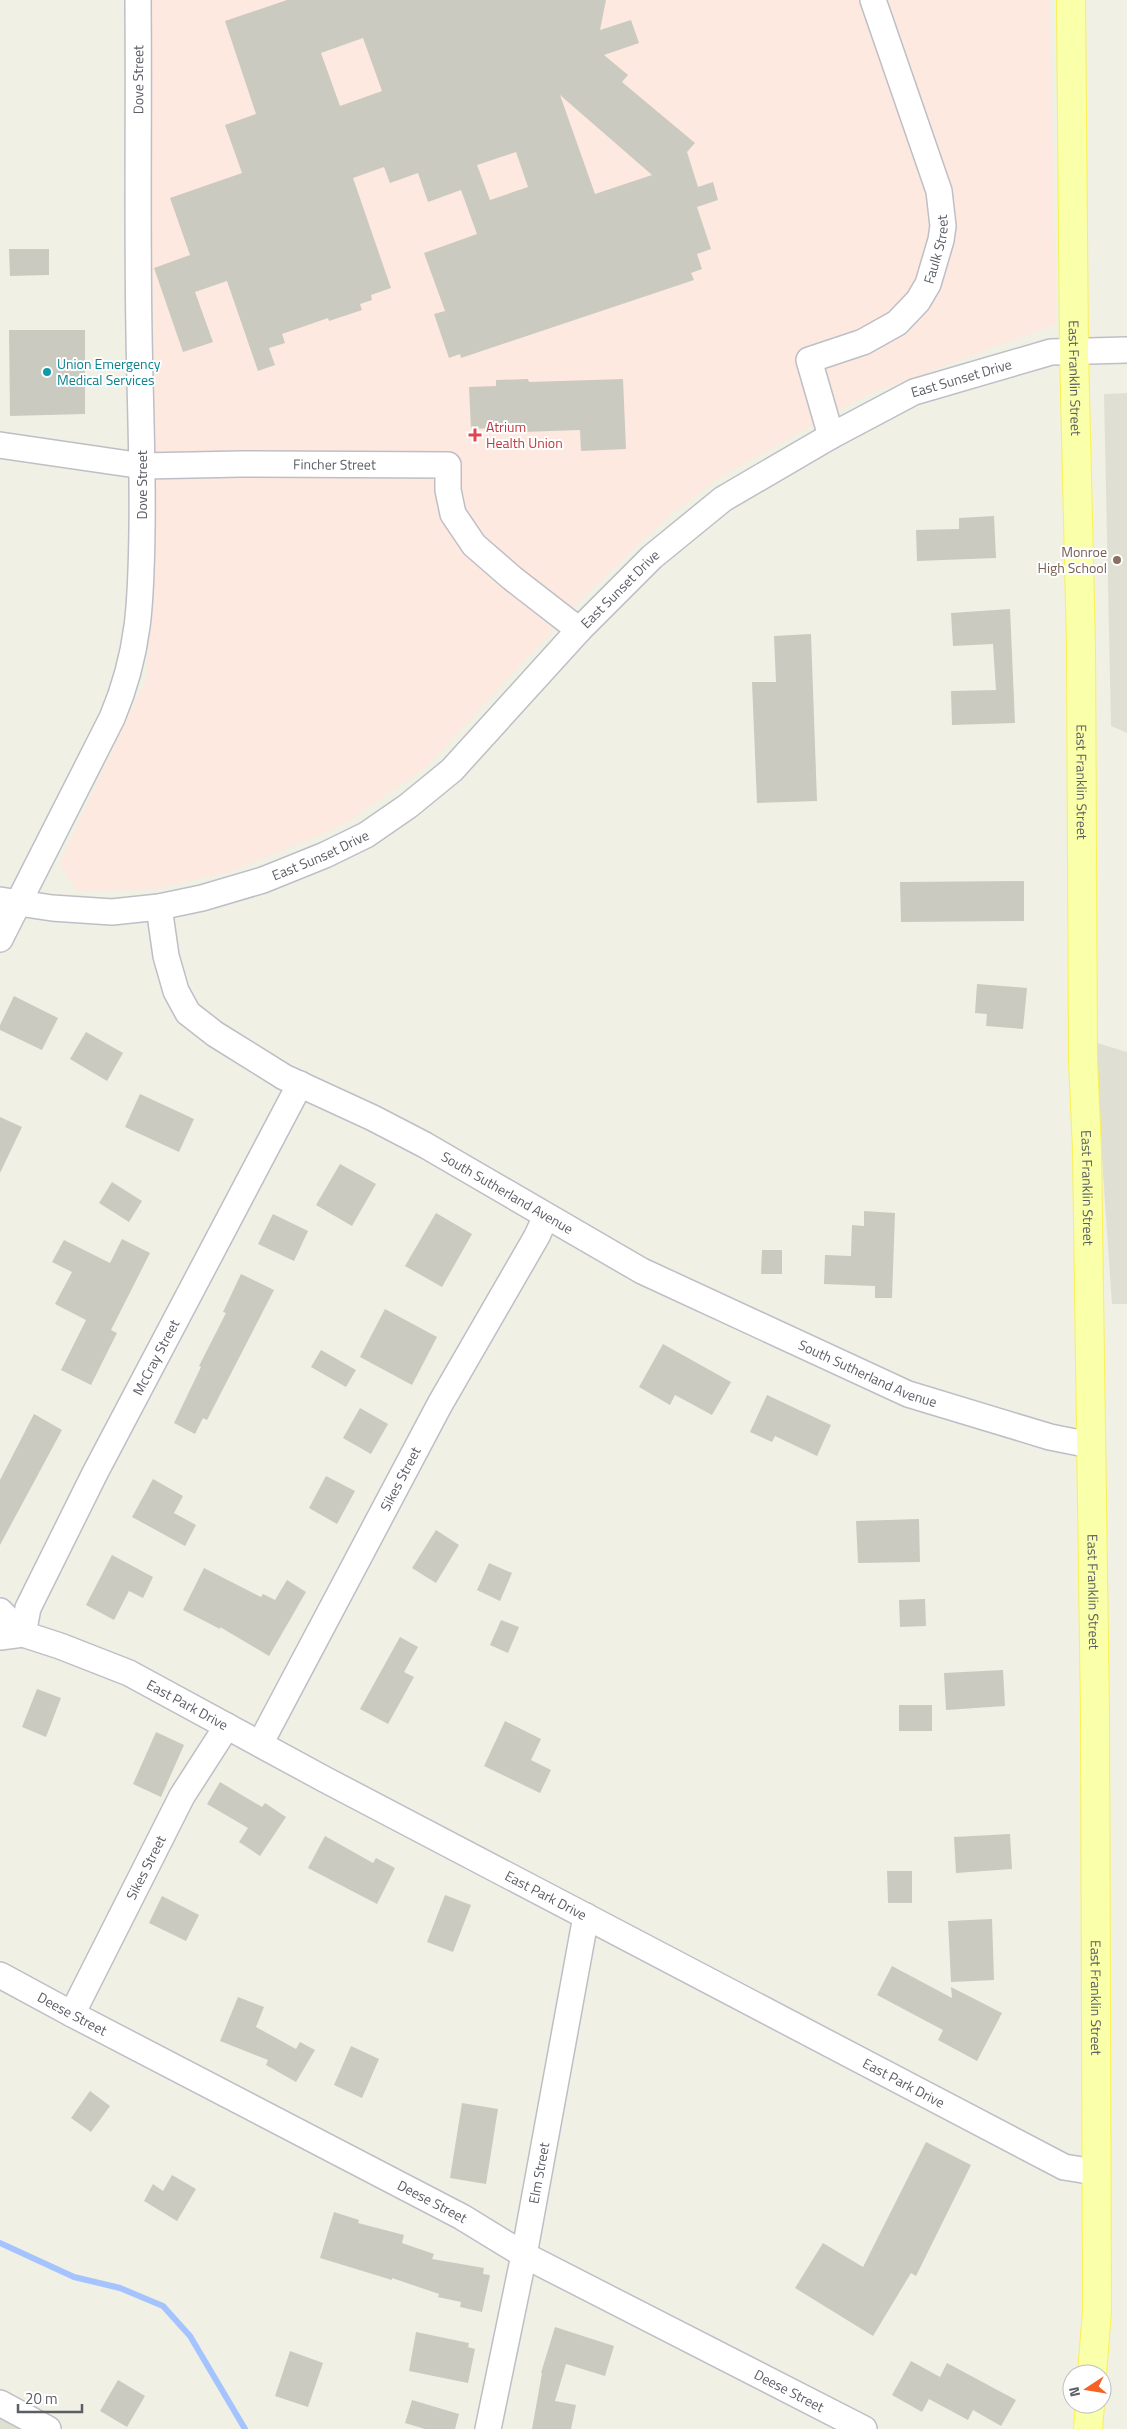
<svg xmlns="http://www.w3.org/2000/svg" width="1127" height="2429" viewBox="0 0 1127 2429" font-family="'Titillium Web',sans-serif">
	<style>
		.education { fill: #e0dfd3 }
		.medical { fill: #fde9df }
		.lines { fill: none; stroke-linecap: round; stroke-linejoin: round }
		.stream { stroke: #a4c3ff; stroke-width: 6 }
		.building { fill: #cbcac1; fill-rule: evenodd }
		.minor-casing { stroke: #bebfc6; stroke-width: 28 }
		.major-casing { stroke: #fbf151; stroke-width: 30 }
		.minor { stroke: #fff; stroke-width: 25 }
		.major { stroke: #faffa9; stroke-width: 28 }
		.culture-dot { fill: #0f9aa8; stroke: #fff; stroke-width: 2 }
		.health-dot { fill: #e0444e; stroke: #fff; stroke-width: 2 }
		.education-dot { fill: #8d6e63; stroke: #fff; stroke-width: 2 }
		.labels { text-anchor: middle; stroke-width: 4; stroke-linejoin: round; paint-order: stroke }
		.street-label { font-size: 14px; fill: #5c5e66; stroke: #fff }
		.culture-label { font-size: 14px; fill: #0d838f; stroke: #fff; text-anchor: start }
		.health-label { font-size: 14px; fill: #be3a42; stroke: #fff; text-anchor: start }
		.education-label { font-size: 14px; fill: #785e54; stroke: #fff; text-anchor: end }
	</style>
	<rect width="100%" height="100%" fill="#f0f0e4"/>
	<g class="education">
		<path d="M1127,393V733L1111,726L1104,394Z"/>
		<path d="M1094,1042L1127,1052V1304H1112Z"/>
		<path d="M0,2418L21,2429H0Z"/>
	</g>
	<path class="medical" d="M148,0H1050L1056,324L869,394L723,475L667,517L584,596L425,768L339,827L228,872L150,890L77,891L59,864L146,679L156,535Z"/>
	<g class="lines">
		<path class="stream" d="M0,2243L74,2277L120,2288L163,2306L190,2336L245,2429"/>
	</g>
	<g class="building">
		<path d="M287,0H606L600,30L631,20L639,43L604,55L628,75L622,82L695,143L687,152L698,187L713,182L718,200L697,207L711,249L697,254L702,269L691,273L694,280L461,358L460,354L449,358L434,314L445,311L424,253L477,234L461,190L428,202L418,173L390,183L384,167L353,178L391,288L371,295L372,300L360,304L362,310L329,321L328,318L282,334L285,343L269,348L275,365L258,371L227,281L195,292L213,342L183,352L154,268L190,255L170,198L242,173L225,125L256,114L225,21ZM363,38L382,91L340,106L321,53ZM560,95L652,175L595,194ZM516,152L528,187L490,200L477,165Z"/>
		<path d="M9,249H49V275L10,276Z"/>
		<path d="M9,330H85V414L10,416Z"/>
		<path d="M528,379L529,382L623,379L626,449L581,451L580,430L497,433V428L471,429L469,387L496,386V380Z"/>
		<path d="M994,516L996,558L917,561L916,530L959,529V518Z"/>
		<path d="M1010,609L1015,723L952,725L951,691L996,690L993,644L953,646L951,613Z"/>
		<path d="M811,634L817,801L757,803L752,682H776L774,636Z"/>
		<path d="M1024,881V921L901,922L900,882Z"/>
		<path d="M977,984L1027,988L1023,1029L986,1026L987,1014L975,1013Z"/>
		<path d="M14,996L58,1018L42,1050L0,1030V1025Z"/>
		<path d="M86,1032L123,1053L107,1081L70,1059Z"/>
		<path d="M140,1094L194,1119L179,1152L125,1127Z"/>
		<path d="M0,1117L22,1127L0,1173Z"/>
		<path d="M340,1164L376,1184L352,1226L316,1205Z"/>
		<path d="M112,1182L142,1201L129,1222L99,1203Z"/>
		<path d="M864,1211L895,1213L892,1298H875V1286L824,1284L825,1255L851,1256L852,1225L864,1226Z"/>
		<path d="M436,1213L472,1234L442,1287L405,1266Z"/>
		<path d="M273,1214L308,1231L294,1261L258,1244Z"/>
		<path d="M122,1239L150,1253L111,1330L117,1333L91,1385L61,1370L86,1320L55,1304L72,1272L52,1262L64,1240L110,1263Z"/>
		<path d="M762,1250H782V1274H761Z"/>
		<path d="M241,1274L274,1290L207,1420L203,1418L195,1434L174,1423L201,1367L199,1366L226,1313L223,1312Z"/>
		<path d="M385,1309L437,1337L412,1385L360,1357Z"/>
		<path d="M663,1344L731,1382L712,1415L675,1395L670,1405L639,1387Z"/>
		<path d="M321,1350L356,1370L346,1387L311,1367Z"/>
		<path d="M767,1395L831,1425L817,1456L775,1436L772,1442L750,1432Z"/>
		<path d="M360,1408L388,1424L371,1454L343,1438Z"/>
		<path d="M34,1414L62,1430L0,1545V1480Z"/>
		<path d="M326,1476L355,1491L337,1524L309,1508Z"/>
		<path d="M153,1479L183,1496L174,1513L196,1525L185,1546L132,1517Z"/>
		<path d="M919,1519L920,1562L858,1563L856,1521Z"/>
		<path d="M436,1530L459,1545L436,1583L412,1568Z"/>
		<path d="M112,1555L153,1577L143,1598L129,1591L114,1620L86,1605Z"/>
		<path d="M489,1563L512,1573L500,1601L477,1590Z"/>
		<path d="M204,1568L261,1597L263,1594L275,1600L287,1580L306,1592L269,1656L220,1627V1629L183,1610Z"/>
		<path d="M925,1599L926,1626L900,1627L899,1600Z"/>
		<path d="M501,1620L519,1627L508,1653L490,1645Z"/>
		<path d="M400,1637L418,1647L404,1672L414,1677L388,1724L360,1709Z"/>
		<path d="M1003,1670L1005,1706L946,1710L944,1673Z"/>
		<path d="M37,1689L61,1698L46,1737L22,1727Z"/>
		<rect x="899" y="1705" width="33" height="26"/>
		<path d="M505,1721L541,1739L531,1760L551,1770L540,1793L484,1766Z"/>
		<path d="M156,1732L184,1745L161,1797L133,1784Z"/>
		<path d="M220,1782L262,1807L265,1803L286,1817L260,1856L239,1842L248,1828L207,1804Z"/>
		<path d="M1010,1834L1012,1869L956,1873L954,1837Z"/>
		<path d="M325,1836L373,1863L376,1858L395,1868L377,1904L308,1868Z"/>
		<path d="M887,1871H912V1903H888Z"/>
		<path d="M445,1895L471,1905L453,1952L427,1942Z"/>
		<path d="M162,1896L199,1915L186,1941L149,1923Z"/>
		<path d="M992,1919L994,1980L951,1982L948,1921Z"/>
		<path d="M892,1966L952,1998L951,1987L1002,2013L977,2061L938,2040L943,2030L877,1995Z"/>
		<path d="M238,1997L264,2007L256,2027L296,2049L300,2042L315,2050L296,2082L266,2065L268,2060L220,2041Z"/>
		<path d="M351,2046L379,2059L362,2098L334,2085Z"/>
		<path d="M90,2091L110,2106L91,2132L71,2118Z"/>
		<path d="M462,2103L498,2109L486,2184L450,2178Z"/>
		<path d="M926,2142L971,2165L916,2276L911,2273L873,2336L795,2288L823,2243L863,2267Z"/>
		<path d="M172,2175L196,2189L177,2221L144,2201L153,2184L163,2191Z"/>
		<path d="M334,2212L359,2220L358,2223L404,2235L402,2243L434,2254L432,2259L484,2268L483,2274L490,2275L482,2312L460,2307L461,2302L438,2297L439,2294L392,2278V2280L320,2258Z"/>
		<path d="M555,2327L614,2346L605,2376L566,2364L555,2401L576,2405L571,2429H532L542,2373H541Z"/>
		<path d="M416,2332L469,2343L468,2347L475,2349L468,2383L409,2371Z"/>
		<path d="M290,2351L323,2363L308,2407L275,2396Z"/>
		<path d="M911,2361L940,2377L947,2363L1016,2400L1001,2426L973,2410L968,2420L929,2399L922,2412L892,2395Z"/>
		<path d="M118,2380L145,2396L127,2427L100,2411Z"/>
		<path d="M412,2400L459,2414L455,2429H425L405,2423Z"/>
	</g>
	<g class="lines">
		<g class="minor-casing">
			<g id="minor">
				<path id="s1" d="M831,436L809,360L863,342L897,323L918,301L928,284L941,240L943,226L939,191L873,0"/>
				<path id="s2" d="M0,445L143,466L241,464L448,465V490L453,514L474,545L512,578L579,630"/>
				<path id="s3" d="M0,900L52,908L112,912L159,907L202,898L263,880L325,855L366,835L408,806L452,770L579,630L652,557L723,499L831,436L914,392L1051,352L1127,350"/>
				<path id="s4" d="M159,907L166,956L176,991L188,1013L215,1034L284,1077L373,1118L425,1145L642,1271L908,1394L1050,1437L1090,1445"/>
				<path id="s5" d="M0,939L112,718C140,652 141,600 142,530C143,464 140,399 139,333C137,222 139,111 138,0"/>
				<path id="s6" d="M0,1611L23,1634L60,1646L129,1673L324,1779L1064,2167L1095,2172"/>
				<path id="s7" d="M0,1637L23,1634L28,1608L95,1473L300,1084"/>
				<path id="s8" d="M260,1744L440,1404L537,1236L546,1216"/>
				<path id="s9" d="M0,1975L72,2014L462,2217L524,2255L864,2429"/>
				<path id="s10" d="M72,2014L182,1796L227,1726"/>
				<path d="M0,2403L48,2429"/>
				<path id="s11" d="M488,2429L524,2255L586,1916"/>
			</g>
		</g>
		<g class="major-casing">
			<g id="major">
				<path id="s12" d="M1071,0L1074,351L1081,646L1083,1060L1087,1150L1095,1714L1097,2311L1092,2374"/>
				<path d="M1088,2429L1090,2404"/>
			</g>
		</g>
		<use href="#minor" class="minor"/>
		<use href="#major" class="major"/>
	</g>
	<circle class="culture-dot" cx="47" cy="372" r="5"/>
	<path class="health-dot" d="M472.5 427.5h5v5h5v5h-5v5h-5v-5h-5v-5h5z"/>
	<circle class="education-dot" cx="1117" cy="560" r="5"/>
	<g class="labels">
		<g class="street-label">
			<text dy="5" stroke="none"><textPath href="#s5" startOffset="890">Dove Street</textPath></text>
			<text dy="5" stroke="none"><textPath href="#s1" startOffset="261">Faulk Street</textPath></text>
			<text dy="5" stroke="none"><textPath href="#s12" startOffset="378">East Franklin Street</textPath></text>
			<text dy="5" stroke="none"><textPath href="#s3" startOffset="1140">East Sunset Drive</textPath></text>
			<text dy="5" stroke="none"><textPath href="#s2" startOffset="336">Fincher Street</textPath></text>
			<text transform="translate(142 485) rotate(-90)" y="5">Dove Street</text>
			<text dy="5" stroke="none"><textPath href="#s3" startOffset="735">East Sunset Drive</textPath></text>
			<text dy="5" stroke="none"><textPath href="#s12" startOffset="782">East Franklin Street</textPath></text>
			<text dy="5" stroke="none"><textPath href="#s3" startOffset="330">East Sunset Drive</textPath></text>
			<text dy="5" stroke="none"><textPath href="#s12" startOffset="1188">East Franklin Street</textPath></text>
			<text dy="5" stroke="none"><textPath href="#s4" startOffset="478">South Sutherland Avenue</textPath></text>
			<text dy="5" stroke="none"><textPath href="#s7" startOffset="331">McCray Street</textPath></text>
			<text dy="5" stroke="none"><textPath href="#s4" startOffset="882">South Sutherland Avenue</textPath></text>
			<text dy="5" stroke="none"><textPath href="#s8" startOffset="300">Sikes Street</textPath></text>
			<text dy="5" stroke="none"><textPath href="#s12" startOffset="1592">East Franklin Street</textPath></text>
			<text dy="5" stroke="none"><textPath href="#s6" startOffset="212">East Park Drive</textPath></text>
			<text dy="5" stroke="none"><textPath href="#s10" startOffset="164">Sikes Street</textPath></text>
			<text dy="5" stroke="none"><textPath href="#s6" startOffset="618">East Park Drive</textPath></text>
			<text dy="5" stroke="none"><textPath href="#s12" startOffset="1998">East Franklin Street</textPath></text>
			<text dy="5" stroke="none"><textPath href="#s9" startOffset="82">Deese Street</textPath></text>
			<text dy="5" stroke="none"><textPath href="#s6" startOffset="1022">East Park Drive</textPath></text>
			<text dy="5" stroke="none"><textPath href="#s11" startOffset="261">Elm Street</textPath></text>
			<text dy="5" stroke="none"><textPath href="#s9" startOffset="488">Deese Street</textPath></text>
			<text dy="5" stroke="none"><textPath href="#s9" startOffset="892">Deese Street</textPath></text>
		</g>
		<g class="culture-label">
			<text x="57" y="369">Union Emergency<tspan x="57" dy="16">Medical Services</tspan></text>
		</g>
		<g class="health-label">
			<text x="486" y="432">Atrium<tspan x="486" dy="16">Health Union</tspan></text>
		</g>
		<g class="education-label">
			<text x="1107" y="557">Monroe<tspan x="1107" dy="16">High School</tspan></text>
		</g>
	</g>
	<g transform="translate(1087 2389) rotate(258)"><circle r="24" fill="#ffffff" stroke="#bebfc2"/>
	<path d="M0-4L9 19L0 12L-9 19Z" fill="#f56324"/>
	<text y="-8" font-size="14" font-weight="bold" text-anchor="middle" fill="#5c5e66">N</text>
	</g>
	<path d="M18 2404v8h64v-8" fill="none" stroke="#5c5e66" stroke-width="2.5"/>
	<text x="25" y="2404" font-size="15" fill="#5c5e66" stroke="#ffffff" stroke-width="4" paint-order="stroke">20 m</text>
</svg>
